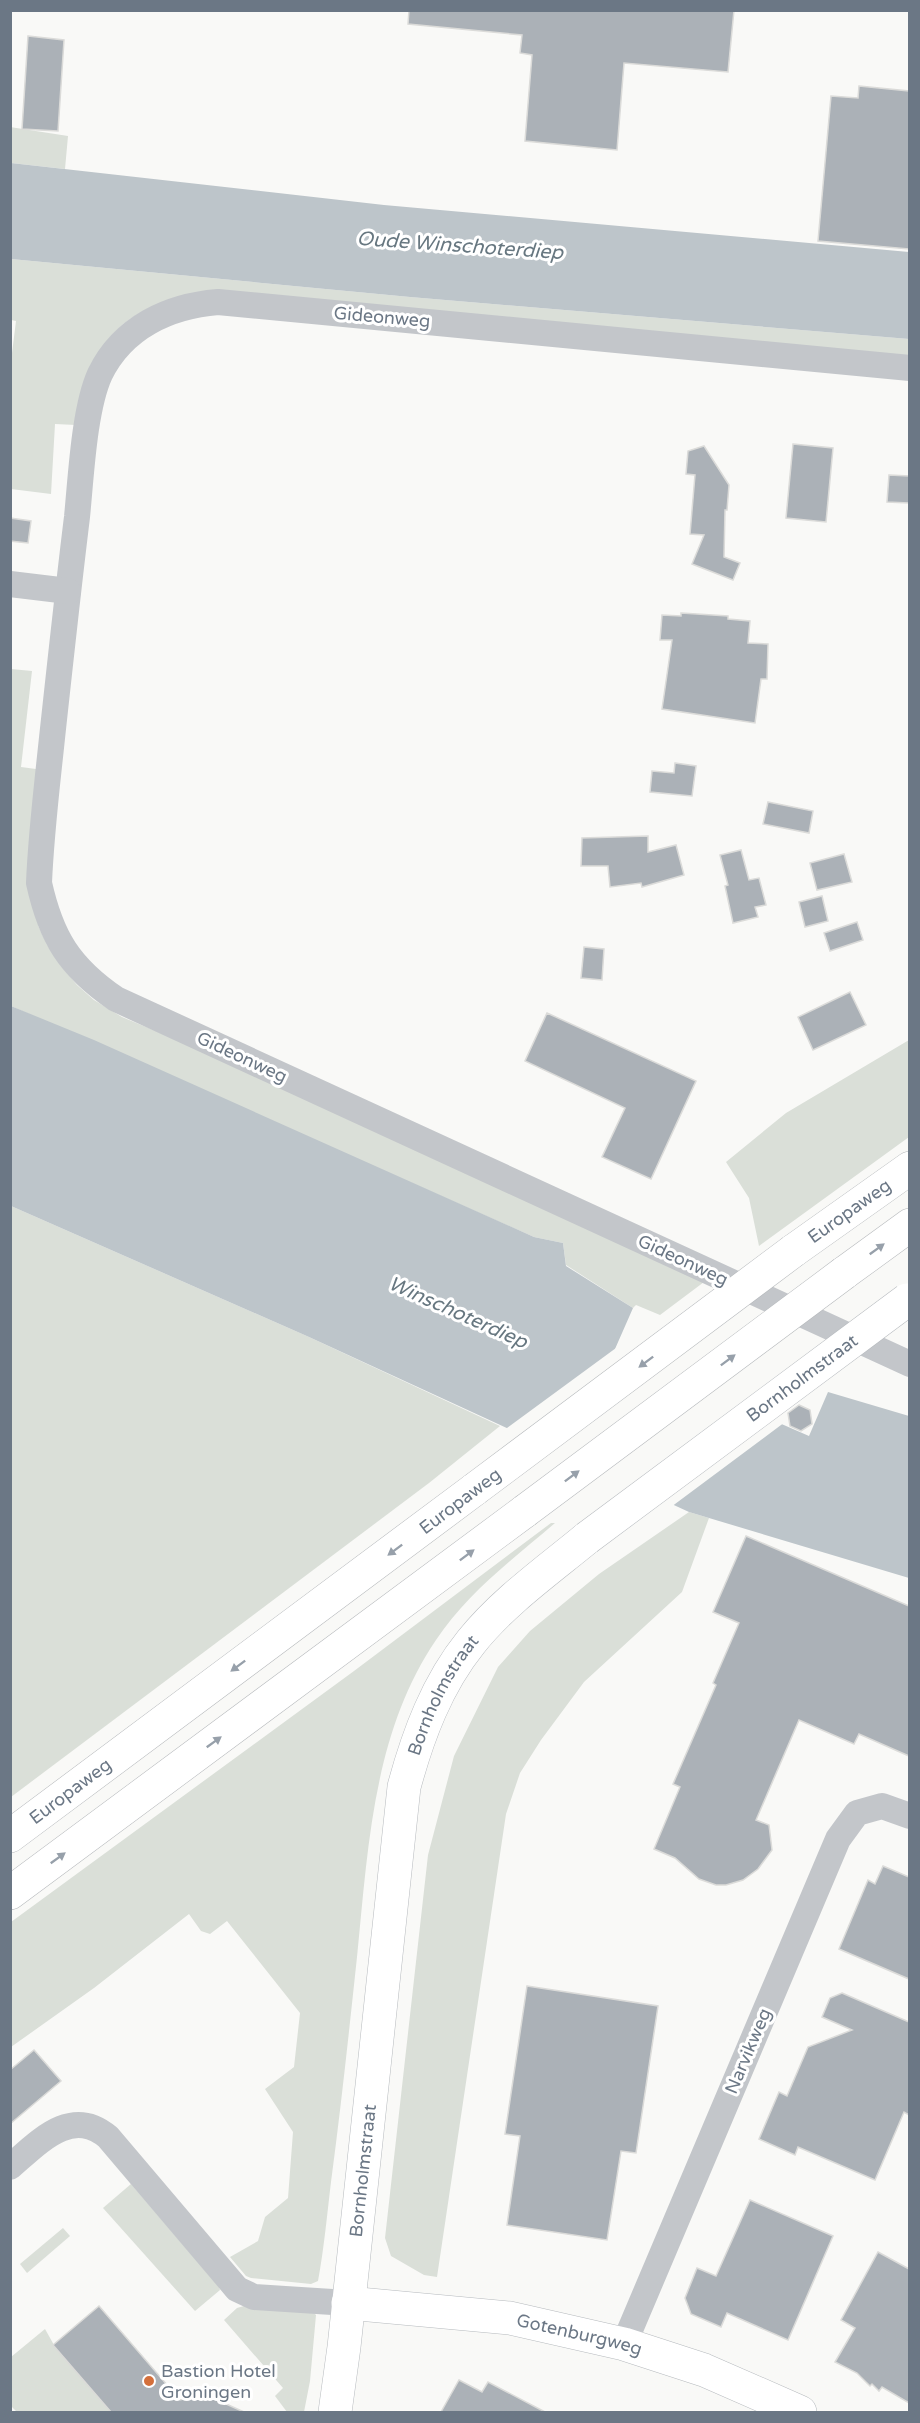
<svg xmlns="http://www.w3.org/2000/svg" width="920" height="2423" viewBox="0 0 920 2423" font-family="'Varela Round',sans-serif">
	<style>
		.green { fill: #dadfd8 }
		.water { fill: #bdc5ca }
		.pier { fill: #f9f9f7 }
		.building { fill: #abb1b7; stroke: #dbdbd9; stroke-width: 1.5 }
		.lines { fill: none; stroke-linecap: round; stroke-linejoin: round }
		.secondary-casing { stroke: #b6babe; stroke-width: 34 }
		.highway-casing { stroke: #b6b9bc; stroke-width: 34 }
		.street { stroke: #c3c6ca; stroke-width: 26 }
		.secondary { stroke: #fff; stroke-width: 33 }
		.highway { stroke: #fff; stroke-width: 33 }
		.secondary-bridge-casing { stroke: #b6babe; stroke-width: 34; stroke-linecap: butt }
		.highway-bridge-casing { stroke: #b6b9bc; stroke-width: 34; stroke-linecap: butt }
		.secondary-bridge { stroke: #fff; stroke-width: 33 }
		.highway-bridge { stroke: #fff; stroke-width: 33 }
		.oneway { fill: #97a0aa }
		.poi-dot { fill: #d4703c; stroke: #fff; stroke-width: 2 }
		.labels { text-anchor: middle; stroke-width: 6; stroke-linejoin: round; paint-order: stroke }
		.street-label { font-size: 18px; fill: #6b7785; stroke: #fff }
		.poi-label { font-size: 18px; fill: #6b7785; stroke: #fff; text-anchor: start }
		.water-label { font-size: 20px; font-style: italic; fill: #677780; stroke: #fff }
	</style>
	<rect width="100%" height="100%" fill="#f9f9f7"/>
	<g class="green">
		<path d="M10,127L68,136L65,169L11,163Z"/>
		<path d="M11,259L410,297L909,339V358L195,294C156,301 121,317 100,351C97,356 92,361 90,367C83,385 79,405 76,425L55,424L51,494L11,489L10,369L16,321L11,320Z"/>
		<path d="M11,669L32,671L21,767L36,769L37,772L38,925L47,945L61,966L77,985L94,1000L122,1017L298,1090L704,1282L660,1315L636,1305L633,1308L566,1265L563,1243L534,1237L11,1006Z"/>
		<path d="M909,1040V1137L759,1246L749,1198L726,1162L786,1113Z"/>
		<path d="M11,1206L309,1337L500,1426L429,1483L11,1797Z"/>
		<path d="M689,1512L709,1518L682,1592L584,1682L541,1740L520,1773L506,1814L437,2277L424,2275L391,2256L385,2238L428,1855L454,1756L498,1667L530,1631L599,1574Z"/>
		<path d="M551,1523H555C513,1559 467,1593 436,1640C373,1733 368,1848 357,1957C349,2032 341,2107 331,2182C327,2215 324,2249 318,2281L311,2284L251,2278L246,2276L230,2257L258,2241L265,2217L288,2198L293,2132L265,2089L294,2067L300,2013L227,1921L210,1934L201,1931L189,1914L94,1988L11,2047V1922L354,1671Z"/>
		<path d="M131,2184L219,2287L220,2290L195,2311L103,2208Z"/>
		<path d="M63,2228L70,2236L27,2273L20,2264Z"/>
		<path d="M244,2306L313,2312L316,2315L310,2381L304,2412H287L275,2396L283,2388L224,2320L237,2308Z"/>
		<path d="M45,2329L54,2345L111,2412H17L11,2406V2357Z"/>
	</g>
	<g class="water">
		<path d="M11,163L384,205L909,252V339L410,297L11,259Z"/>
		<path d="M11,1006L94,1040L534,1237L563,1243L566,1266L633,1308L615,1349L617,1352L809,1436L828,1392L909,1416V1578L689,1512L309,1337L11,1206Z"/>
	</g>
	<path class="pier" d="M635,1306L636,1309L619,1349L785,1422L671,1507L503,1431L616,1348Z"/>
	<g class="building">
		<path d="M409,10H734L728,72L624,63L617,150L525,141L532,55L520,53L522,35L408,24Z"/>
		<path d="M28,36L64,40L58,131L22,129Z"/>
		<path d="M859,86L909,91V249L818,241L831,96L858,98Z"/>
		<path d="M793,444L833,448L826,522L786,518Z"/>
		<path d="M704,446L729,485L727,510H725L724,557L740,563L733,580L692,564L704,535L690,534L695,475L686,474L688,451Z"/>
		<path d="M889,475L909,476V503L887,502Z"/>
		<path d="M10,518L31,521L28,543L10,541Z"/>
		<path d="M681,613L728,616V619L750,621L748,643L768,644L767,679H761L755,723L662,709L672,640H660L662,615L681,616Z"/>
		<path d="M675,763L696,766L692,796L650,792L652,771L674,773Z"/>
		<path d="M768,802L813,811L809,833L763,824Z"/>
		<path d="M648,836V852L676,845L684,875L642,887L641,883L610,887L608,866H581L582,838Z"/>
		<path d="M741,850L749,880L759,878L766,905L755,907L758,917L733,923L725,886L728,885L720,855Z"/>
		<path d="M844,854L852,882L817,890L810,863Z"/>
		<path d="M822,896L828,921L805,927L799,902Z"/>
		<path d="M857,922L863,940L830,951L824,933Z"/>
		<path d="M584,947L604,949L602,980L581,978Z"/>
		<path d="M850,992L866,1025L813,1050L798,1017Z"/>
		<path d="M547,1013L696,1081L651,1179L602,1157L625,1108L525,1061Z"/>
		<path d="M799,1405L810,1410L812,1424L801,1431L790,1426L788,1413Z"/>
		<path d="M746,1536L909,1606V1756L859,1734L854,1744L799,1720L756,1820L769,1825L772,1850L758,1869L743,1880L726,1885H716L699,1879L675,1858L654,1849L680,1787L673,1784L716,1685L713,1683L739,1623L713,1612Z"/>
		<path d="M883,1866L909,1877V1979L839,1949L868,1880L875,1884Z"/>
		<path d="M527,1986L658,2006L636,2153L621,2151L607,2240L507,2225L520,2136L505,2134Z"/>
		<path d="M842,1993L909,2022V2115L904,2112L875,2180L798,2147L795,2155L759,2139L779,2092L787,2096L808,2047L852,2030L822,2017L830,1998Z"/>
		<path d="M34,2050L61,2081L10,2124V2070Z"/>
		<path d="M750,2200L833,2236L788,2340L727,2313L721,2327L691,2314L685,2298L697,2268L716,2276Z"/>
		<path d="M878,2252L909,2269V2403L882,2387L879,2391L872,2384L870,2386L857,2373L835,2362L855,2328L841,2320Z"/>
		<path d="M99,2306L180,2400L204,2394L244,2412H111L53,2345Z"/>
		<path d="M459,2380L482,2392L488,2382L545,2412H441Z"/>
	</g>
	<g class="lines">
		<g class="secondary-casing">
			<g id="secondary">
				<path id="s1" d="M348,2303L510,2318L624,2344L704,2370L800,2412"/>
				<path id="s2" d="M335,2412L344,2347L404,1787C418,1735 437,1684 471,1642C503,1602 547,1571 587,1538"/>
			</g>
		</g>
		<g class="highway-casing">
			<g id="highway">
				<path id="s3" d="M793,1251L910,1168"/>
				<path d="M844,1273L910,1225"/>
				<path id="s4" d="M10,1836L475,1489"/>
				<path d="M10,1893L525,1511"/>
			</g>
		</g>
		<g class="street">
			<path d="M910,368L218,302C169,306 123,327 100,374C84,409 81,477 77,517C68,590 60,664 52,738C47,786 41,834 39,883C51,937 69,967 116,999L910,1364"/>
			<path d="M10,584L68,591"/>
			<path d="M10,2167C39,2142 71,2106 108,2137L237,2289L254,2297L348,2303"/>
			<path d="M624,2344L838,1839L857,1813L882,1806L910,1816"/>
		</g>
		<use href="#secondary" class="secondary"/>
		<use href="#highway" class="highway"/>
		<g class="secondary-bridge-casing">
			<g id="secondary-bridge">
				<path id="s5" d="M587,1538L907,1300"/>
			</g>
		</g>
		<g class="highway-bridge-casing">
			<g id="highway-bridge">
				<path d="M475,1489L793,1251"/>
				<path d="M525,1511L844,1273"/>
			</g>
		</g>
		<use href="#secondary-bridge" class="secondary-bridge"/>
		<use href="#highway-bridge" class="highway-bridge"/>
	</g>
	<defs><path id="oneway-solid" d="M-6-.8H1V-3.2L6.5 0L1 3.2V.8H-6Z" transform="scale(1.5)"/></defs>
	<g class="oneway">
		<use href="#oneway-solid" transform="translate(877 1249) rotate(-36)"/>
		<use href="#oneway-solid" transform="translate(728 1360) rotate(-37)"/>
		<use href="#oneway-solid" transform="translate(646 1362) rotate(143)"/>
		<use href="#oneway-solid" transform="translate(572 1476) rotate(-37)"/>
		<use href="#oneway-solid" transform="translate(395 1550) rotate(143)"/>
		<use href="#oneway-solid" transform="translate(467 1555) rotate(-37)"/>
		<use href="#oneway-solid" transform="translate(238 1666) rotate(143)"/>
		<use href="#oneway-solid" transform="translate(214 1742) rotate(-36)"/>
		<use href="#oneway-solid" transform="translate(58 1858) rotate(-36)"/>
	</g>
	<circle class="poi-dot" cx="149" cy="2381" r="6"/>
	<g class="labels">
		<g class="street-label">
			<text transform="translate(382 317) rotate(5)" y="6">Gideonweg</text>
			<text transform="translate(242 1057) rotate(25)" y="6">Gideonweg</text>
			<text dy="6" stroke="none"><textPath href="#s3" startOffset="69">Europaweg</textPath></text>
			<text transform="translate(683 1260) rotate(25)" y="6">Gideonweg</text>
			<text dy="6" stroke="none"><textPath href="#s5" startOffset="268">Bornholmstraat</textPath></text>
			<text transform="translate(460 1501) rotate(-37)" y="6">Europaweg</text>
			<text dy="6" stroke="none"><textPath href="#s2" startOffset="729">Bornholmstraat</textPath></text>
			<text dy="6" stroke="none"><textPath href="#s4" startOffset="75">Europaweg</textPath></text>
			<text transform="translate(748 2051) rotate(-67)" y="6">Narvikweg</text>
			<text dy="6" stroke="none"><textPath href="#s2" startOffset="243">Bornholmstraat</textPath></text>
			<text dy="6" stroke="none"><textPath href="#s1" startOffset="234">Gotenburgweg</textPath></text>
		</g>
		<g class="poi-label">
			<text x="161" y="2377">Bastion Hotel<tspan x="161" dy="21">Groningen</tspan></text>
		</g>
		<g class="water-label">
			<text transform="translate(460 245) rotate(4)" y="7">Oude Winschoterdiep</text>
			<text transform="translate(458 1312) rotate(24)" y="7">Winschoterdiep</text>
		</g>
	</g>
	<rect width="920" height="2423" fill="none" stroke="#6b7785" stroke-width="24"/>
</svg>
